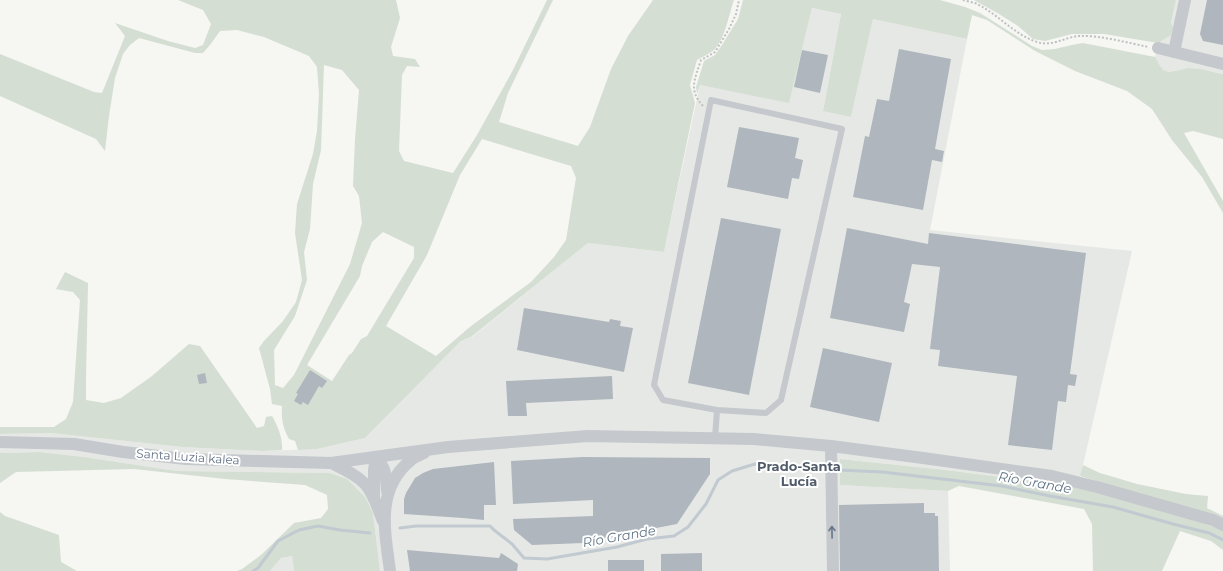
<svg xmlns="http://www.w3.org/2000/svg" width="1223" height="571" viewBox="0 0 1223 571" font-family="Montserrat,sans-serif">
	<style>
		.built { fill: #e6e8e5 }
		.green { fill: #d5ded3; fill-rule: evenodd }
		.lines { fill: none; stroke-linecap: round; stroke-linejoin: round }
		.stream { stroke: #c1cad0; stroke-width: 3 }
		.building { fill: #afb6bd }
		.path { stroke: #bec0c3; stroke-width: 2; stroke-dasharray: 2 2; stroke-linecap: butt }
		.lane { stroke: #c5c8cc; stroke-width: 6 }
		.street { stroke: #c5c8cc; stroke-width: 12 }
		.oneway { stroke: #67768a }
		.labels { text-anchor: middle; stroke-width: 4; stroke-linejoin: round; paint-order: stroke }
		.street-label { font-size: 12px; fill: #627286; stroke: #fff }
		.neighbourhood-label { font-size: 13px; font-weight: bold; fill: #515c6a; stroke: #fff }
		.water-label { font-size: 13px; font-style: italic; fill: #5e7483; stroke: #fff }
	</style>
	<rect width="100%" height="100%" fill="#f6f6f2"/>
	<g class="built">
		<path d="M1176,0H1223V74L1198,69L1189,68L1173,71H1166L1161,68L1155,57L1158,43L1171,24Z"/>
		<path d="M812,8L841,14L823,110L851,117L873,19L967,39L930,230L1132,251L1078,487L946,470L840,459V485L948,491L950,571H380L373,513L329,473L175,471L84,457L40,452L0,453V434L51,433L182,447L262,451L317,449L365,438L461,341L472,337L588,243L664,252L700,85L789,102Z"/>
		<path d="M292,556L294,571H270L281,558Z"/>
	</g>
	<g class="green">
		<path d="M178,0H396L400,18L391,47L393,56L415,59L420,67L407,66L402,75L399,151L404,161L453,173L477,135L513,70L547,0H553L508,93L499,122L578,146L590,127L611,69L628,36L653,0H734C729,14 725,39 714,50C709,54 702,57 697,60L690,85L695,103L664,252L588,243L471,337L461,341L365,438L317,449L298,450L295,441L289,439C283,428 281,419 282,406L272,404L270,389L259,348L264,341L283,321L296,302L302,280L295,233L297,204L313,154L317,131L319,94L317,67L309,56L264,37L237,30L220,31L210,45L203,53H195L139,38L130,45L123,54L115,78L109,116L105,151L96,139L0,96V54L94,92L102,93L125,36L115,23L168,41L195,48L203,45L211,24L203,10ZM324,65L342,70L359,90L355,139L353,186L359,196L362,223L350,264L294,375L283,388L275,385L274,350L295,316L307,280L304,252L310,229L313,184L321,150ZM482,139L571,166L576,178L566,240L554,257L531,282L471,326L436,356L386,326L427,255L460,175ZM383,232L414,247V258L367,336L361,339L352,353L349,355L332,381L307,365L360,276L362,266L372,242Z"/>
		<path d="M743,0H940L965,7L980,13L1032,46L1042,50L1055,49L1072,45L1083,43L1155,57C1158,61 1160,69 1166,71C1173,73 1181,69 1188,68C1200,68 1212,72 1223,74V139L1193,131L1184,133L1223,201V213L1202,177L1172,140L1152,109L1127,91L1075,71L1035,51L987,20L972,15L967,39L873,19L851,117L823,111L841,14L812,8L789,103L700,85L697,94L696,87L704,61L715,55L722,45L738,19Z"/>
		<path d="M974,0H1176L1171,23L1173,28L1171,35L1158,43L1104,34H1072L1045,41L1033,39L1018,26L999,14Z"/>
		<path d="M65,272L88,283L86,377V400L104,403L121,398L152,376L189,344L200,346L257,428L264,426L266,417L272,416C278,426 283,439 282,450L262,451L182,447L51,433L0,434V427H54L66,419L73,402L80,300L73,292L56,289Z"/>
		<path d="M40,452L84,457L176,471L329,473L347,479L365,497L373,513L380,571H294L292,556L281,558L270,571H237L242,569L261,555L294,523L321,518L328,509L327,495L305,485L225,479L134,469L16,472L0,483V453Z"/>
		<path d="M840,459L946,470L1078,487L1176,513L1223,530V550L1211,541L1180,531L1162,571H1093L1092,524L1084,509L959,486L948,491L840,485Z"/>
		<path d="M1083,465L1100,473L1137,484L1186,494L1208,496L1207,508L1223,516V520L1080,476Z"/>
		<path d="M0,512L5,516L59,535L61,562L77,571H0Z"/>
	</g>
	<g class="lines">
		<g class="stream">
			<path d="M839,470L882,472L1002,486L1050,496L1113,507L1173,524L1209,533L1223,540"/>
			<path d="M400,528L416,526H490L494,530L512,544L524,558L547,559L617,547L647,539L674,536L688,527L706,504L718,480L732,471L755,464L822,469"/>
			<path d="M253,571L258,568L278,541L299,530L318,526L340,530L370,533"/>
		</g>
	</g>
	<g class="building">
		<path d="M1207,0H1223V45L1203,41L1200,34Z"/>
		<path d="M899,49L951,59L935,149L944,151L942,162L932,160L923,210L853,197L865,136L869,137L877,99L889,101Z"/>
		<path d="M802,50L828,55L820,93L794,87Z"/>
		<path d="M739,127L799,138L795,158L803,160L799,179L792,178L788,199L727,187Z"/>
		<path d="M721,218L781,229L749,395L688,383Z"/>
		<path d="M847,228L928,244L929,233L1086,253L1070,374L1077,375L1075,386L1068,385L1066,402L1058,401L1052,450L1008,445L1017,376L938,366L940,350L930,349L940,267L912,264L904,302L910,304L904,332L830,318Z"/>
		<path d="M524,308L609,322L610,319L621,321L620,326L633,328L624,372L517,350Z"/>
		<path d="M823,348L892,363L879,422L810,407Z"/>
		<path d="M310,370L327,381L322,388L319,386L308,405L303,402L301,405L294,401L298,394L296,393Z"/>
		<path d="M205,373L207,383L199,384L197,375Z"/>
		<path d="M612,376L613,399L526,403L527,416H508L506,381Z"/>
		<path d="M583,457L710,458V474L677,524L583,542V543L532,545L514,530L513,519L593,516V500L513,504L511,461Z"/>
		<path d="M494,462L496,505H484V520L463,518L404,514V499L406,493L415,478L423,473L433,469Z"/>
		<path d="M924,503V513H935V516H938L939,571H840L839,505Z"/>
		<path d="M407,550L499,558L501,553L518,564L517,571H410Z"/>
		<path d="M702,553V571H661V554Z"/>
		<rect x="608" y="560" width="36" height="11"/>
	</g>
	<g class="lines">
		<g class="path">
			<path d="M963,0C966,1 971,2 975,3C997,13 1013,34 1037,42C1052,47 1065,37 1079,36C1100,35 1128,43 1149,47"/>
			<path d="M703,106C688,90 695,79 701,60L715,52L729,29L736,14L739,0"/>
		</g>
		<path class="lane" d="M715,438L717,410L663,400L654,385L711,100L842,129L781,400L766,413L717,410"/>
		<g class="street">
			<path d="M1158,48L1223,64"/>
			<path d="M1174,52L1185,0"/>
			<path d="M0,442L74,444L123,452L186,459L331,463L448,447L588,436L754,439L831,446L923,458L1052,476L1097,487L1213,520L1223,525"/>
			<path d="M831,446L833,571"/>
			<path d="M376,457C386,468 386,476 387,491"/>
			<path d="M331,463C343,469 356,474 365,484C374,494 378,509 383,521"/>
			<path d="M374,498V470L376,457"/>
			<path d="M390,571C385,532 375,489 411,460C414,457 420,455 424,453"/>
		</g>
	</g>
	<defs><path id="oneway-shaft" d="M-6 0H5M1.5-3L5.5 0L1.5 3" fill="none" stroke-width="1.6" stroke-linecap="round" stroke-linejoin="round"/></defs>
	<use class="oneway" href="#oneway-shaft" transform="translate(832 532) rotate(-91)"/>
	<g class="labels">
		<g class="street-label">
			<text transform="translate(188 457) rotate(4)" y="4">Santa Luzia kalea</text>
		</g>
		<g class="neighbourhood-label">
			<text x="799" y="471">Prado-Santa<tspan x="799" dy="15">Lucía</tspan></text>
		</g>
		<g class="water-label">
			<text transform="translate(1035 482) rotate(10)" y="5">Río Grande</text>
			<text transform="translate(619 536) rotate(-10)" y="5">Río Grande</text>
		</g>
	</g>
</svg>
